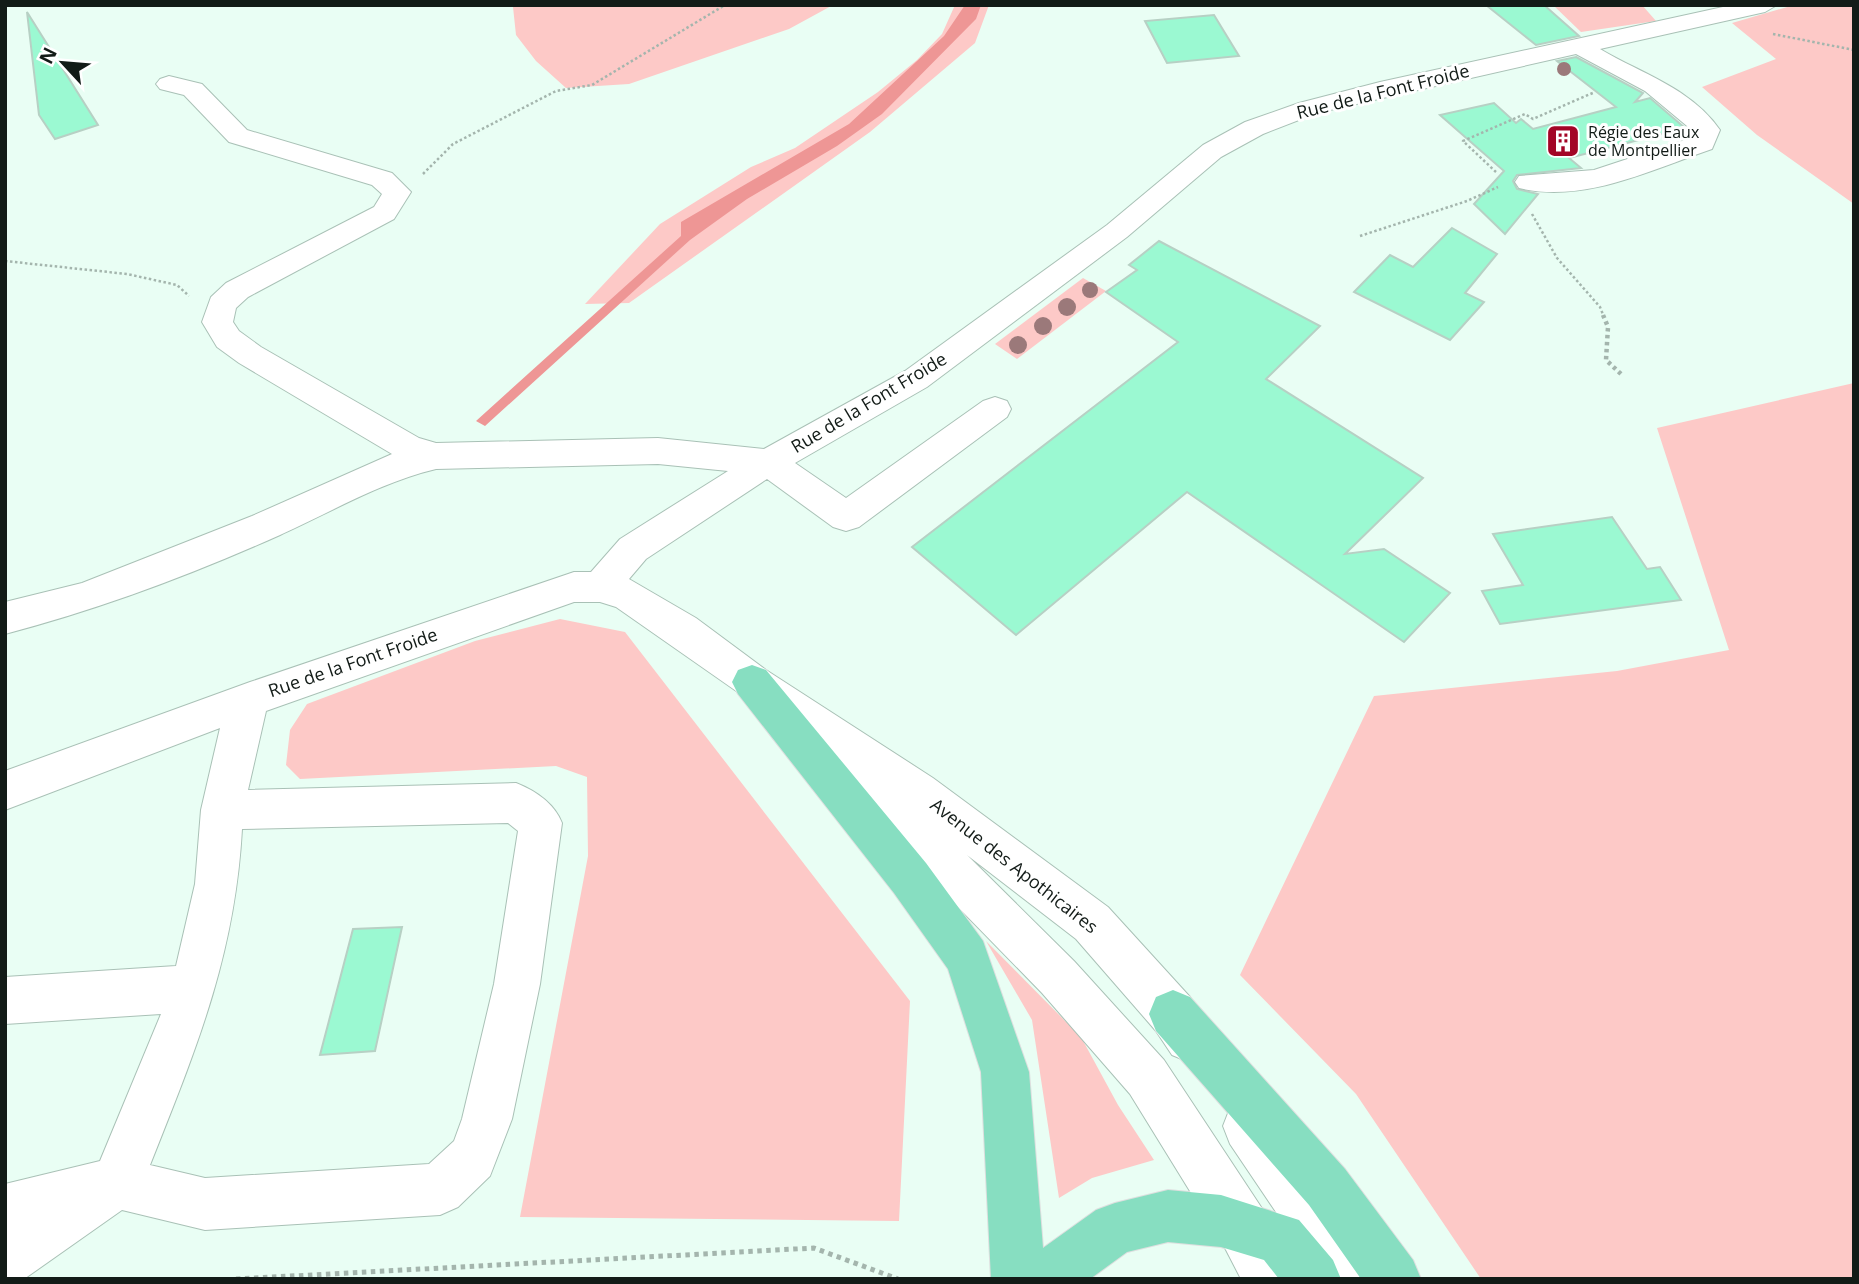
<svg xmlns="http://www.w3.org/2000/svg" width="1859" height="1284" viewBox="0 0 1859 1284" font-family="'Open Sans',sans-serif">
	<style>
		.green { fill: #fdc9c7 }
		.water { fill: #ee9695 }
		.building { fill: #9bf9d2; stroke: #b7d0c4; stroke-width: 2 }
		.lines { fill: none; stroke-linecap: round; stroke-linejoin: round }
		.minor-casing { stroke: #a9c1b6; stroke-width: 2 }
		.major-casing { stroke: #dedfdf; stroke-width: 2 }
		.path-far2 { stroke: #a4b5ad; stroke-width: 2.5; stroke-dasharray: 2.5 2.5; stroke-linecap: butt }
		.path-far1 { stroke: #a4b5ad; stroke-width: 4.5; stroke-dasharray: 3.5 3.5; stroke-linecap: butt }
		.path { stroke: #a4b5ad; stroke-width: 5; stroke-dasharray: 4.5 4.5; stroke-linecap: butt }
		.minor { fill: #fff; fill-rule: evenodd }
		.major { fill: #87dec1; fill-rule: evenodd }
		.tree { fill: #9b797a }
		.labels { text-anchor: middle; stroke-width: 6; stroke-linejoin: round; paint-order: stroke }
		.far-poi-label { font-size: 16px; fill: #121b17; stroke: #fff; text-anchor: start }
		.street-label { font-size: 18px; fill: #121b17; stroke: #fff }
	</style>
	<rect width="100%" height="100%" fill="#e9fef4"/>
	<g class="green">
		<path d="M509,5H833L789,29L629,84L566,88L536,61L516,35L513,7Z"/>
		<path d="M955,5H989L975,43L870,132L629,303L585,304L660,224L751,167L795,148L878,92L917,60L942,34Z"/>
		<path d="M1553,5H1642L1656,21L1581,32Z"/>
		<path d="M1794,5H1854V204L1757,135L1702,87L1776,59L1732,23Z"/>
		<path d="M1083,278L1106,291L1017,359L995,344Z"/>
		<path d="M1854,383V1279H1481L1356,1094L1240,975L1374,696L1617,671L1729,650L1657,428Z"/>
		<path d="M560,619L625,632L910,1001L899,1221L520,1217L588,856L587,777L556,766L300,779L286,765L290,730L307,704L475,641Z"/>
		<path d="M986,941L1081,1037L1118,1105L1154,1160L1092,1178L1059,1198L1032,1020Z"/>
	</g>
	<path class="water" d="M965,5H981L976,19L882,114L837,146L747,199L690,240L485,426L476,421L681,236V222L849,124L944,36Z"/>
	<g class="building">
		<path d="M1486,5H1544L1579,36L1536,45Z"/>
		<path d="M27,12L98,125L55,139L39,115Z"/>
		<path d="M1214,15L1239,56L1167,63L1145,21Z"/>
		<path d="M1576,57L1643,93L1635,102L1650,98L1685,128L1569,158L1581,168L1517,175L1513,181L1517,189L1538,194L1505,234L1474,204L1504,171L1440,115L1494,103L1516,123L1521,119L1533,129L1616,107L1557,61Z"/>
		<path d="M1452,228L1497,254L1465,293L1484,302L1450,340L1354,292L1390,255L1413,267Z"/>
		<path d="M1159,241L1320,326L1266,379L1423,478L1345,554L1384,549L1450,593L1404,642L1187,492L1016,635L912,547L1178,342L1106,292L1137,270L1129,265Z"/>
		<path d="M1612,517L1647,569L1660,567L1681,600L1500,624L1482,591L1523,585L1493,534Z"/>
		<path d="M402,927L375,1051L320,1055L353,929Z"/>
	</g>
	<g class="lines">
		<g class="minor-casing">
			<g id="minor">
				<path d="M1732,5H1777L1765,12L1600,49C1642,74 1691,88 1720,130L1712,149C1653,169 1584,204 1519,188L1515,182L1519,176L1594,170L1691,138L1693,131L1645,91L1576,54L1317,113L1263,134L1221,157L1127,237L927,387L795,463L846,498L983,401L995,397L1007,401L1011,409L1007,417L859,527L846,531L833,527L767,479L646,559L629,579L696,618L766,670L933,778L1108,907L1190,997L1213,1038L1206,1055L1189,1062L1172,1055L1156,1031L1076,939L967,855L1074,961L1164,1060L1263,1210L1297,1279H1241L1225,1248L1130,1094L1042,993L880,827L826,777L820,764L825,753L616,607L600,602H574L266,711L248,790L516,783C536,791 554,803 562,823L540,984L512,1119L490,1176L458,1207L440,1215L205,1230L122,1210L24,1279H5V1184L100,1161L161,1014L5,1024V977L176,966L195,884L201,810L220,728L5,810V771L250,682L574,572H591L620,539L728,471L658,464L436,469C381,482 331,512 280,535C191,575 100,609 5,634V602L82,583L252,516L392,454L239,363L217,347L202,322L211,297L226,283L374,207L382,194L372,185L229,142L184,95L160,89L156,84L160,79L169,76L202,84L247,130L392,173L411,192L394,219L248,297L236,308L233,322L239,331L261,347L419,438L436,443L658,438L764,449L905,371L1107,225L1203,145L1245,122L1299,103L1380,82ZM508,823L518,831L494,984L462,1119L454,1141L429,1164L205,1178L150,1165C196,1049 235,956 242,829Z"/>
				<path d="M1248,1101L1266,1108L1322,1191L1362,1279H1308L1286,1227L1230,1144L1223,1126L1230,1108Z"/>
			</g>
		</g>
		<g class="major-casing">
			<g id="major">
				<path d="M752,665L766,670L926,863L983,941L1029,1072L1043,1248L1096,1210L1115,1203L1168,1190L1221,1195L1299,1220L1333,1260L1341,1279H1279L1264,1260L1221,1247L1168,1242L1127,1252L1090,1279H991L981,1072L948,969L894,893L738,694L732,682L738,670Z"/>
				<path d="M1173,990L1190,997L1345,1169L1413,1260L1421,1279H1361L1309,1205L1156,1031L1149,1014L1156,997Z"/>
			</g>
		</g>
		<g class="path-far2">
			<path d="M1773,34L1854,50"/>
			<path d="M1496,172L1463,141L1525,114L1533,119L1595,92"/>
			<path d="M423,174L453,144L556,91L592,85L725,5"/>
			<path d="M1532,214L1557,258L1600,307L1604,317"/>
			<path d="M1360,236L1467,201L1498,187"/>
			<path d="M5,261L127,274L177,285L189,296"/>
		</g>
		<path class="path-far1" d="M1603,315L1608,327L1606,360L1621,374"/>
		<path class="path" d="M236,1279L814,1248L898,1279"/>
		<use href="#minor" class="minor"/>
		<use href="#major" class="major"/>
	</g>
	<g class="tree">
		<circle cx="1564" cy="69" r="7"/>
		<circle cx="1090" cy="290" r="8"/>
		<circle cx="1067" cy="307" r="9"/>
		<circle cx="1043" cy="326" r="9"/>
		<circle cx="1018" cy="345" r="9"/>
	</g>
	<defs>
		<g id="building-square" transform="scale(1.75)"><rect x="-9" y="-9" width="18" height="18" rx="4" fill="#a30526" stroke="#fff"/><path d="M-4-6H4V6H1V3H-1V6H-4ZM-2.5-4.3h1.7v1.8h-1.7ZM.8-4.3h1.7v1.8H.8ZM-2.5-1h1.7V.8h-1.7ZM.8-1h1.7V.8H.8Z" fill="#fff"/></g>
	</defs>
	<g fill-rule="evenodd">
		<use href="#building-square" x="1563" y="141"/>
	</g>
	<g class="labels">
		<g class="far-poi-label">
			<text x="1588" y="138">Régie des Eaux<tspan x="1588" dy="18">de Montpellier</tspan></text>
		</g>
		<g class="street-label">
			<text transform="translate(1383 92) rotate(-14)" y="6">Rue de la Font Froide</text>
			<text transform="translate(869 403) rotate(-31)" y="6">Rue de la Font Froide</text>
			<text transform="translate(353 663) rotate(-19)" y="6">Rue de la Font Froide</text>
			<text transform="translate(1014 866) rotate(38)" y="6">Avenue des Apothicaires</text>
		</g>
	</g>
	<rect width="1859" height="1284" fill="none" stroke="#121b17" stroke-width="14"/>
	<g transform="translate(63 63) rotate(296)" stroke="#ffffff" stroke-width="5" paint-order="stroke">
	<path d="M0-5L12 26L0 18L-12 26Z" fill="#121b17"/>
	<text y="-10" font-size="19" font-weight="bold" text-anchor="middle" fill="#121b17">N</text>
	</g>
</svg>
